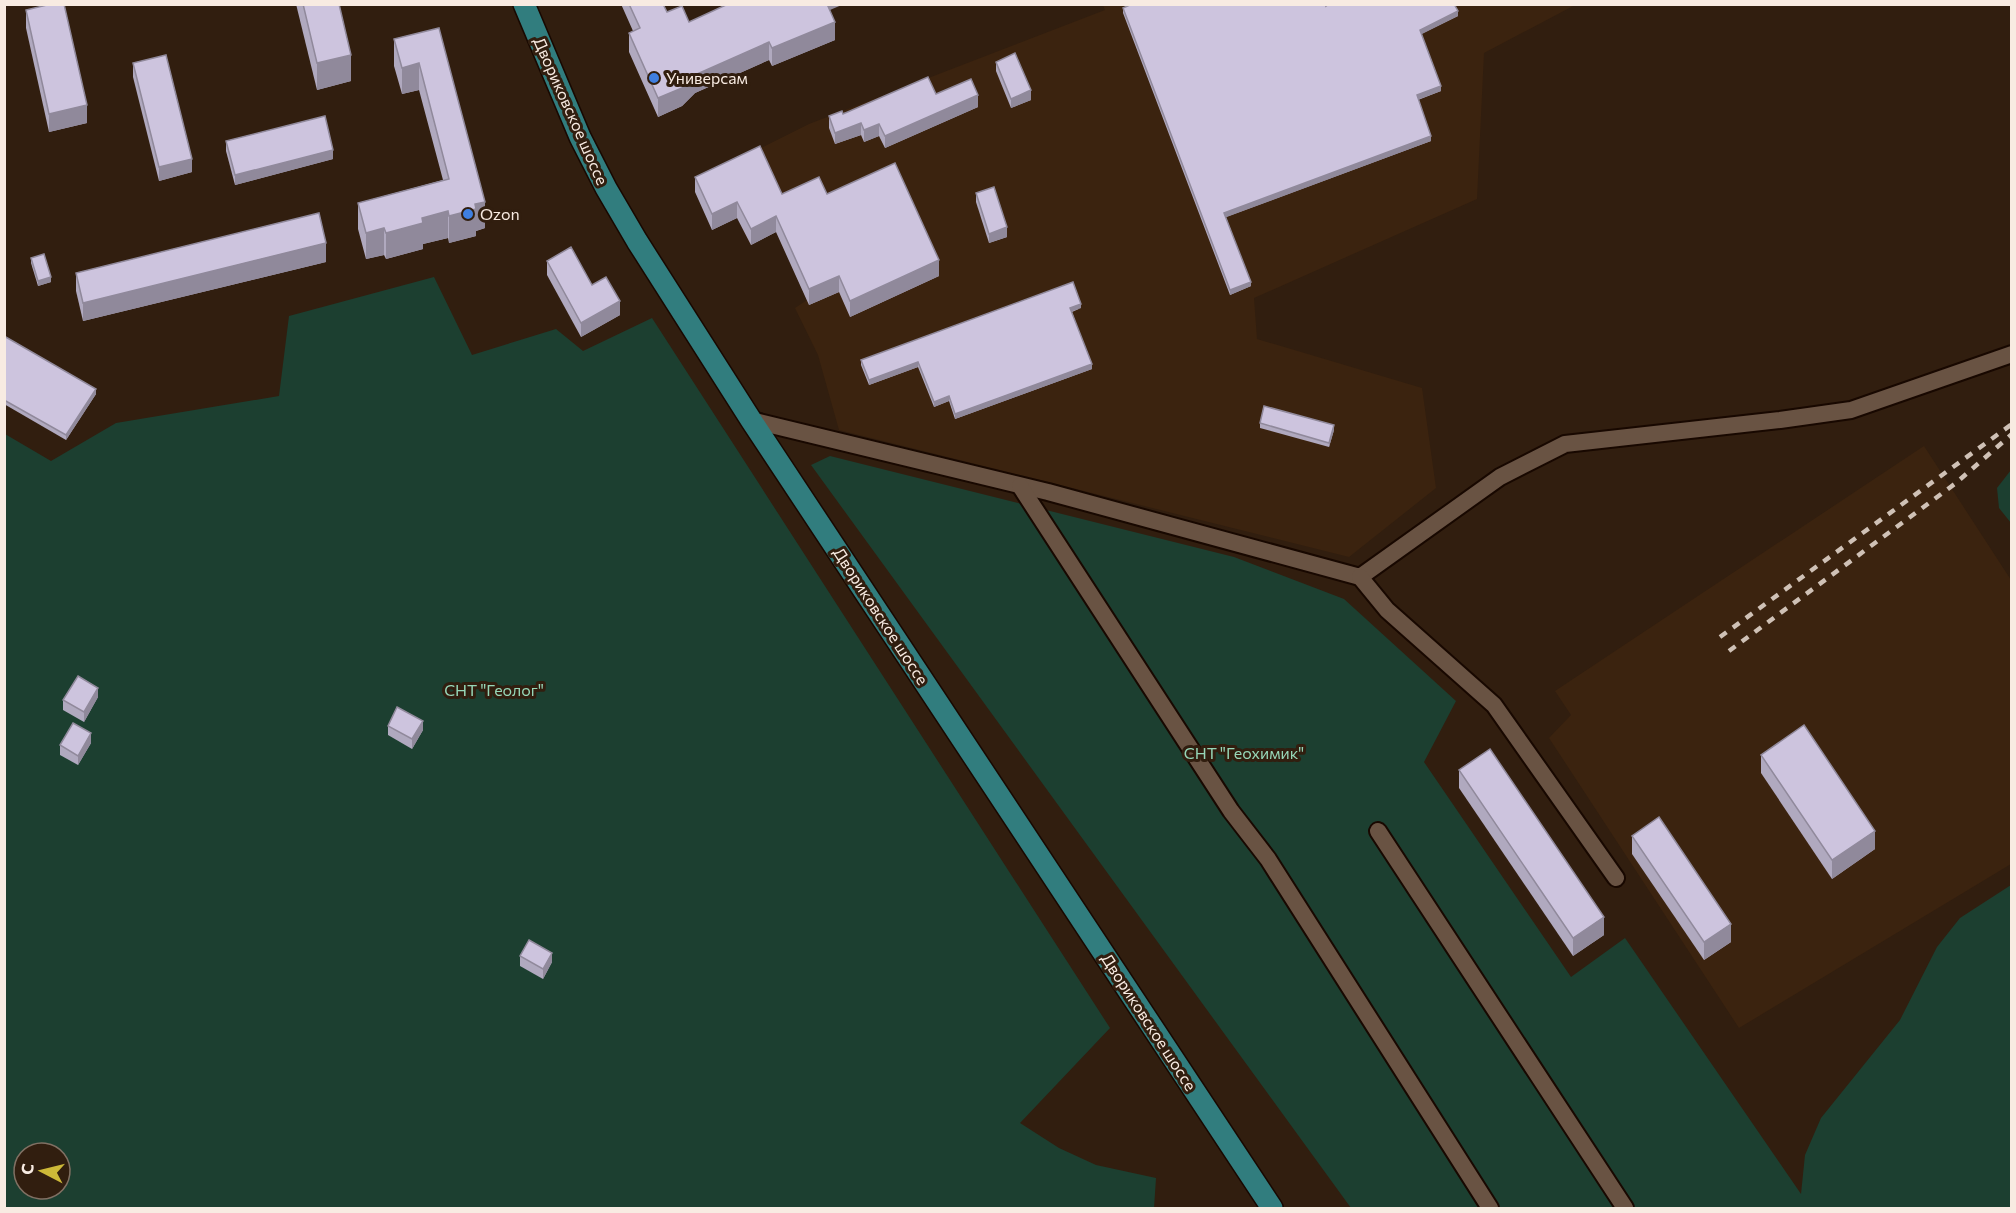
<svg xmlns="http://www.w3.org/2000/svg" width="2016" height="1213" viewBox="0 0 2016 1213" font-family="Commissioner,sans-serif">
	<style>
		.built { fill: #3b230f }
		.green { fill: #1c3f30; fill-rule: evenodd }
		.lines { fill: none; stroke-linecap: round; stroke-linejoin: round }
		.minor-casing { stroke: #180800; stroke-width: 20 }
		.major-casing { stroke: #180800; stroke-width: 24 }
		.minor { stroke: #695343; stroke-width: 16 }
		.major { stroke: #317d7e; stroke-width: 21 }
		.rail { stroke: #cfc1b6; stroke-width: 4.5; stroke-dasharray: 8 8; stroke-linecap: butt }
		.wall { fill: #b0a9bf }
		.shaded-wall { fill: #90899b }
		.building { fill: #cdc4de; stroke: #90899b; stroke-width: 1.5 }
		.shop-dot { fill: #3f7fe0; stroke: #311e0f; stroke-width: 2 }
		.labels { text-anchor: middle; stroke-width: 6; stroke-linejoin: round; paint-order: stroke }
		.poi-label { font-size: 16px; fill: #f8ebe2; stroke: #311e0f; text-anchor: start }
		.street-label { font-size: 16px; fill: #f8ebe2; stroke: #311e0f }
		.park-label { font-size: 16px; fill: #96d7b8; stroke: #311e0f }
	</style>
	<rect width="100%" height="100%" fill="#311e0f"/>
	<g class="built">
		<path d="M1103,5H1575L1484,53L1477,199L1254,298L1257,339L1422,388L1436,488L1349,557L839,430L818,355L795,308L807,300L776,232L751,245L743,231L751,226L725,166L809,124L1105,10Z"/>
		<path d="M1924,446L2011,580V864L1739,1028L1549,738L1571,715L1555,691Z"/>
	</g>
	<g class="green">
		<path d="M434,277L472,355L556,329L583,351L652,318L1110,1028L1020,1123L1059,1148L1096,1165L1156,1178L1154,1208H5V434L51,461L116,423L279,396L289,316ZM24,1153H60V1189H24Z"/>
		<path d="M830,456L1234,557L1344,599L1456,701L1424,762L1571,977L1625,938L1801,1194L1805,1155L1821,1118L1900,1020L1937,947L1960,918L2011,885V1208H1351L811,465Z"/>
		<path d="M2011,470V523L1999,508L1997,488Z"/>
	</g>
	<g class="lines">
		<g class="minor-casing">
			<g id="minor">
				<path d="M751,420L1048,492L1360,577L1500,477L1565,444L1780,420L1851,410L2012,354"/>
				<path d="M1020,486L1231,811L1268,859L1490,1208"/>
				<path d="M1360,577L1387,610L1494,705L1616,878"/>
				<path d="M1378,831L1625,1208"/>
			</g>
		</g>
		<g class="major-casing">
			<path id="major" d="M524,4L580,137L606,188L637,241L751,420L1272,1208"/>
		</g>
		<use href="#minor" class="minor"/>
		<use href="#major" class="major"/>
		<g class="rail">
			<path d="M1720,637L2012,424"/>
			<path d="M1729,651L1956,483L2012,434"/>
		</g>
	</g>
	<g class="wall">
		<path d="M296,4H339L351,81L317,90Z"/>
		<path d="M621,4H663L667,12L689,22L830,10L835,40L772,66L769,60L695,93L682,106L658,117L629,52V33L633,31Z"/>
		<path d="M1326,6L1458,16L1421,34L1441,91L1418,100L1431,141L1226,217L1251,286L1230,295L1123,13V8Z"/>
		<path d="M26,10L87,123L49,132L26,28Z"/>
		<path d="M439,28L485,228L476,231V236L449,243L448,238L423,244V249L386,259L384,255L366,259L358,229V203L443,180L419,90L402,94L394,66V39Z"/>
		<path d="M996,62L1031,100L1011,108L996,71Z"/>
		<path d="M133,63L192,172L159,181L133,77Z"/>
		<path d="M936,94L978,107L885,148L879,136L864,142L861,135L835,144L829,128V116Z"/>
		<path d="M226,141L333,159L235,185L226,151Z"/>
		<path d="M695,177L782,194H827L939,276L850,317L839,292L809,305L776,232L751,245L737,218L712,230L695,192Z"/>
		<path d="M976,193L1007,237L989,243L976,202Z"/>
		<path d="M31,258L51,282L38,286L31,263Z"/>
		<path d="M547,261L592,285L620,315L581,337L547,275Z"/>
		<path d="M326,262L83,321L76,291V273Z"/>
		<path d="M1081,308L1072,312L1092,369L955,419L949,401L934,407L918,367L869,385L861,365V360Z"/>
		<path d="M4,336L96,394L66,440L4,404Z"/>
		<path d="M1260,423L1334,430L1329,447L1260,428Z"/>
		<path d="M98,697L84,722L63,710V700Z"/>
		<path d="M388,726L423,730L412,749L388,735Z"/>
		<path d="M91,743L78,765L60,755V745Z"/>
		<path d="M1761,755L1875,849L1832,879L1761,773Z"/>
		<path d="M1459,770L1604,935L1573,956L1459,788Z"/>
		<path d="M1632,836L1731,942L1704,960L1632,854Z"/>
		<path d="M520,956L552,962L543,979L520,966Z"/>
	</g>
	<g class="shaded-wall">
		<path d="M823,4H844L823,13Z"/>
		<path d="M1458,11V16L1420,35V30Z"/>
		<path d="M835,22V40L772,66V48Z"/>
		<path d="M769,42V60L695,93L682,106L658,117V98L695,75Z"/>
		<path d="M351,55V81L317,90V63Z"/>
		<path d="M419,63V90L402,94V68Z"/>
		<path d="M1441,86V91L1417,100V95Z"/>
		<path d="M1031,90V100L1011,108V99Z"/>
		<path d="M978,95V107L885,148V136Z"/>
		<path d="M87,105V123L49,132V114Z"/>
		<path d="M861,123V135L835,144V133Z"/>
		<path d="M879,124V136L864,142V130Z"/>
		<path d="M1431,136V141L1224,218V213Z"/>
		<path d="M333,150V159L235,185V175Z"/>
		<path d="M192,159V172L159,181V167Z"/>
		<path d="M485,202V228L476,231V236L449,243V216L475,204Z"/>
		<path d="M737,202V218L712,230V214Z"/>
		<path d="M448,211V238L423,244V249L386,259V233L422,218Z"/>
		<path d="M776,216V232L751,245V229Z"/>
		<path d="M1007,227V237L989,243V234Z"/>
		<path d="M384,228V255L366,259V233Z"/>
		<path d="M326,243V262L83,321V303Z"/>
		<path d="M939,260V276L850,317V301Z"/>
		<path d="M839,276V292L809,305V289Z"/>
		<path d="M51,277V282L38,286V281Z"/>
		<path d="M1251,282V286L1230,295V290Z"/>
		<path d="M620,301V315L581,337V323Z"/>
		<path d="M1081,304V308L1070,312V308Z"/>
		<path d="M918,362V367L869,385V380Z"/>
		<path d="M1092,364V369L955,419V414Z"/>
		<path d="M96,389V394L66,440V435Z"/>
		<path d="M949,396V401L934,407V402Z"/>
		<path d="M1334,425V430L1329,447V443Z"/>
		<path d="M98,688V697L84,722V712Z"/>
		<path d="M423,721V730L412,749V739Z"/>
		<path d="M91,733V743L78,765V756Z"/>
		<path d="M1875,831V849L1832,879V860Z"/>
		<path d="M1604,917V935L1573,956V938Z"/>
		<path d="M1731,924V942L1704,960V942Z"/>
		<path d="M552,953V962L543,979V969Z"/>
	</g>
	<g class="building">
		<path d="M51,4H64L87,105L49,114L26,10Z"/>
		<path d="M303,4H339L351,55L317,63Z"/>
		<path d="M629,4H663L667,12L682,6L689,22L728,4H827L835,22L772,48L769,42L695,75L682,88L658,98L629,33L640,28Z"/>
		<path d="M1132,4H1326V6L1329,4H1454L1458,11L1420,30L1441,86L1417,95L1431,136L1224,213L1251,282L1230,290L1123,8Z"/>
		<path d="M439,28L485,202L475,204L476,209L449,216L448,211L422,218L423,223L386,233L384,228L366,233L358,203L449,179L419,63L402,68L394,39Z"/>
		<path d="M1015,53L1031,90L1011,99L996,62Z"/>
		<path d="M166,55L192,159L159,167L133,63Z"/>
		<path d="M928,77L936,94L971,79L978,95L885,136L879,124L864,130L861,123L835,133L829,116L842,111L843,114Z"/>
		<path d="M325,116L333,150L235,175L226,141Z"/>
		<path d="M760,146L782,194L819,177L827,194L895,163L939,260L850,301L839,276L809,289L776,216L751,229L737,202L712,214L695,177Z"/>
		<path d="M994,187L1007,227L989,234L976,193Z"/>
		<path d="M319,213L326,243L83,303L76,273Z"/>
		<path d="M571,247L592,285L606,277L620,301L581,323L547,261Z"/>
		<path d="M44,254L51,277L38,281L31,258Z"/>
		<path d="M1073,282L1081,304L1070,308L1092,364L955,414L949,396L934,402L918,362L869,380L861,360Z"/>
		<path d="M4,336L96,389L66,435L4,400Z"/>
		<path d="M1264,406L1334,425L1329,443L1260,423Z"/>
		<path d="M78,676L98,688L84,712L63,700Z"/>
		<path d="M397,707L423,721L412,739L388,726Z"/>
		<path d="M73,723L91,733L78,756L60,745Z"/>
		<path d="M1804,725L1875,831L1832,860L1761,755Z"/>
		<path d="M1490,749L1604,917L1573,938L1459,770Z"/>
		<path d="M1659,817L1731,924L1704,942L1632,836Z"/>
		<path d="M529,940L552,953L543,969L520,956Z"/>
	</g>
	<g class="shop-dot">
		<circle cx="654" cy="78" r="6"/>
		<circle cx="468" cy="214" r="6"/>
	</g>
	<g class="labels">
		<g class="poi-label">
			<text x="666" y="84">Универсам</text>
			<text x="480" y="220">Ozon</text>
		</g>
		<g class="street-label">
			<text transform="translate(571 111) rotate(66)" y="6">Двориковское шоссе</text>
			<text transform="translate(881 616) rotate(57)" y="6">Двориковское шоссе</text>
			<text transform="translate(1149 1022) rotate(57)" y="6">Двориковское шоссе</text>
		</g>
		<g class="park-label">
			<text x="494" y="696">СНТ "Геолог"</text>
			<text x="1244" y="759">СНТ "Геохимик"</text>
		</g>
	</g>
	<rect width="2016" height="1213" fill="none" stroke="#f8ebe2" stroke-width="12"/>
	<g transform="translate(42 1171) rotate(277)"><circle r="28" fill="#311e0f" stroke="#817063" stroke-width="1.5"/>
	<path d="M0-4.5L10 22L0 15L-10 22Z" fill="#cdb938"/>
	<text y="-9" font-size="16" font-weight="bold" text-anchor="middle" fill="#f8ebe2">С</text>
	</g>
</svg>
